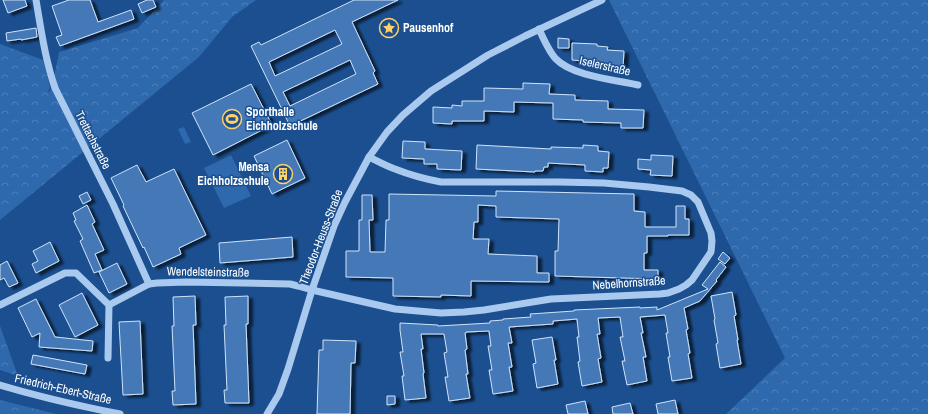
<svg xmlns="http://www.w3.org/2000/svg" width="928" height="414" viewBox="0 0 928 414" font-family="'Archivo Narrow',sans-serif">
	<style>
		.forest { fill: url(#forest-crowns) }
		.pitch { fill: #2e69ad }
		.building { fill: #4478b7; stroke: #cfe3fa; fill-rule: evenodd; filter: url(#shadow) }
		.lines { fill: none; stroke-linecap: round; stroke-linejoin: round }
		.minor { stroke: #a9c9ee; stroke-width: 7 }
		.labels { text-anchor: middle; stroke-width: 3; stroke-linejoin: round; paint-order: stroke }
		.poi-label { font-size: 12px; font-weight: bold; fill: #fff; stroke: #1b4f8f; text-anchor: start }
		.street-label { font-size: 12px; fill: #fff; stroke: #1b4f8f }
	</style>
	<defs>
		<pattern id="forest-crowns" width="20" height="18" patternUnits="userSpaceOnUse"><rect width="20" height="18" fill="#2e69ad"/><path d="M2 6a3 3 0 1 1 6 0M12 15a3 3 0 1 1 6 0" fill="none" stroke="#4d80b9"/></pattern>
		<filter id="shadow"><feDropShadow dx="4.5" dy="2.5" stdDeviation="1" flood-color="#0009"/></filter>
	</defs>
	<rect width="100%" height="100%" fill="#1b4f8f"/>
	<g class="forest">
		<path d="M164,0H256L232,17L199,57L0,220V44L43,60L50,87L47,94L52,88L59,52L138,28Z"/>
		<path d="M609,0H928V414H726L785,358Z"/>
		<path d="M0,326L18,376L0,370Z"/>
		<path d="M0,400L56,414H0Z"/>
	</g>
	<g class="pitch">
		<path d="M184,127L191,142L185,144L178,129Z"/>
		<path d="M231,155L251,196L224,208L204,168Z"/>
	</g>
	<g class="building">
		<path d="M3,0H25L27,6L8,13Z"/>
		<path d="M69,0H90L98,22L131,10L134,19L60,46L56,37L62,35L52,6Z"/>
		<path d="M147,0H153L156,7L142,13L138,4Z"/>
		<path d="M354,0H398L352,22L375,71L373,73L378,84L290,126L251,46L259,42L261,45ZM335,30L342,44L275,76L269,62ZM350,60L356,74L290,106L283,92Z"/>
		<path d="M36,28L37,37L21,40V39L7,41L6,33Z"/>
		<path d="M558,38L569,39V48H558Z"/>
		<path d="M572,43L597,44V46L608,47L607,50L624,51L623,67L606,66V64L583,63V61L572,60Z"/>
		<path d="M523,83L550,84L549,94L575,95V100L608,101V109L644,110L643,128H621V123L583,122V120L553,119V103L514,102V112L484,111V121H452V124L433,123V107L452,108V105L462,106V101H484V88L523,89Z"/>
		<path d="M251,84L272,125L213,155L192,113Z"/>
		<path d="M287,140L305,178L272,194L254,156Z"/>
		<path d="M403,141L425,142V149L462,151L461,170L437,169V164H424V159L402,158Z"/>
		<path d="M477,145L551,149V147L583,148V145L598,146V151L609,152L608,168H603V172L585,171V165L548,163V167H544L543,171H535V172L476,169Z"/>
		<path d="M651,155L673,156L672,176L650,175L651,170L638,169V159L651,160Z"/>
		<path d="M137,165L146,182L174,169L206,235L179,248L181,254L153,267L144,247L143,248L123,206L124,205L111,178Z"/>
		<path d="M496,191L634,194V211L645,212V227H676V206H685V219H689V235H668V236H647V253H644V270H658V279L555,276V251H558L559,219L496,217V206L478,205V222H474L473,239H489L488,254L537,256V273H549V282L471,281V296L441,295V297L393,296V278L346,277V251H359V220H362V195H372L373,220H369L370,252H385L386,220H389V194L496,196Z"/>
		<path d="M87,192L91,200L83,204L79,196Z"/>
		<path d="M87,205L95,222L92,224L104,250L95,254L102,270L94,273L80,241L83,239L74,221L76,220L73,213Z"/>
		<path d="M292,237L293,257L220,263L219,243Z"/>
		<path d="M50,242L59,261L36,273L32,264L38,261L33,251Z"/>
		<path d="M723,252L730,258L725,264L718,259Z"/>
		<path d="M7,261L18,283L9,287L4,278L0,280V265Z"/>
		<path d="M720,262L726,267L716,280L717,281L700,301L684,308L688,329L686,330L690,353L688,354L692,378L672,381L668,357H670L666,333H668L665,315L640,317L643,333H641L646,357H643L647,381L627,385L622,361H625L620,337H623L620,317L598,318L600,334H597L601,358L598,359L602,382L582,386L578,362L580,361L577,337H579L577,319L553,321V324L509,327L512,343H508L512,367H509L513,391L493,394L489,370H492L488,346H491L489,331L466,332V333H465L467,349L465,350L468,374H466L470,398L449,401L445,377H448L444,353L447,352L444,334H421L423,349H421L424,373L423,374L426,398L405,400L402,376H404L400,352H403L400,330V323L438,325V326L490,323V321L503,320V319L531,317L530,314L574,311V310L640,307V308L657,307V310L708,289L702,285Z"/>
		<path d="M117,263L127,284L109,293L99,272Z"/>
		<path d="M732,292L736,315L734,316L738,340H737L741,364L720,368L716,344L718,343L714,320L715,319L711,296Z"/>
		<path d="M82,293L98,325L75,337L59,305Z"/>
		<path d="M195,296L196,325H193L196,404L173,405L172,391H175L172,326H174L173,297Z"/>
		<path d="M248,296V324H246L249,403H225L224,390H227L224,325H226L225,297Z"/>
		<path d="M36,299L55,337L93,341L92,351L39,347L40,333L32,337L18,308Z"/>
		<path d="M140,321L143,394L123,395L119,322Z"/>
		<path d="M552,337L556,360H554L558,384L537,388L533,364L536,363L532,340Z"/>
		<path d="M323,340L356,341L355,363H351L350,414H317L319,350H323Z"/>
		<path d="M33,355L87,365L85,374L31,364Z"/>
		<path d="M387,396H395V404L387,405Z"/>
		<path d="M675,400L678,414H658L656,404Z"/>
		<path d="M585,401L588,414H568L566,405Z"/>
		<path d="M630,403L633,414H613L612,407Z"/>
	</g>
	<g class="lines">
		<g class="minor">
			<path d="M36,0C41,29 45,59 55,88L113,204L149,284"/>
			<path d="M539,29C543,38 550,53 556,59C572,76 616,80 638,85"/>
			<path d="M0,305L65,273H76L109,305L149,284L157,283L186,282L290,284L298,286L312,290L395,309L441,313L464,312L484,310L551,299L660,294L668,293L679,289L686,285L692,280L711,252L712,241L711,233L698,202L691,195L682,191L649,187L604,183L559,182H441C425,179 410,175 395,169C386,166 377,161 369,157"/>
			<path d="M108,358L109,305"/>
			<path d="M0,385C40,397 80,406 120,414"/>
			<path d="M267,414L279,394L288,369L312,290L334,226L345,202L369,157L387,132L403,115L431,91L488,55L525,36L602,0"/>
		</g>
	</g>
	<defs>
		<g id="sight-ring" transform="scale(1)"><circle r="9.5" fill="#1b4f8f" stroke="#ffd166" stroke-width="1.5"/><path d="M0-6L1.8-2.2L6-1.7L2.9 1.2L3.7 5.4L0 3.3L-3.7 5.4L-2.9 1.2L-6-1.7L-1.8-2.2Z" fill="#ffd166"/></g>
		<g id="stadium-ring" transform="scale(1)"><circle r="9.5" fill="#1b4f8f" stroke="#ffd166" stroke-width="1.5"/><path d="M0-5a6.5 5 0 1 0 0 10a6.5 5 0 1 0 0-10ZM-3.5-1.8h7v3.6h-7Z" fill="#ffd166"/></g>
		<g id="building-ring" transform="scale(1)"><circle r="9.5" fill="#1b4f8f" stroke="#ffd166" stroke-width="1.5"/><path d="M-4-6H4V6H1V3H-1V6H-4ZM-2.5-4.3h1.7v1.8h-1.7ZM.8-4.3h1.7v1.8H.8ZM-2.5-1h1.7V.8h-1.7ZM.8-1h1.7V.8H.8Z" fill="#ffd166"/></g>
	</defs>
	<g fill-rule="evenodd">
		<use href="#sight-ring" x="389" y="28"/>
		<use href="#stadium-ring" x="232" y="119"/>
		<use href="#building-ring" x="283" y="174"/>
	</g>
	<g class="labels">
		<g class="poi-label">
			<text x="403" y="32">Pausenhof</text>
			<text x="246" y="116">Sporthalle<tspan x="246" dy="14">Eichholzschule</tspan></text>
			<text x="269" y="171" text-anchor="end">Mensa<tspan x="269" dy="14">Eichholzschule</tspan></text>
		</g>
		<g class="street-label">
			<text transform="translate(605 66) rotate(13)" y="4">Iselerstraße</text>
			<text transform="translate(93 140) rotate(63)" y="4">Trettachstraße</text>
			<text transform="translate(321 237) rotate(-69)" y="4">Theodor-Heuss-Straße</text>
			<text transform="translate(208 272) rotate(1)" y="4">Wendelsteinstraße</text>
			<text transform="translate(629 283) rotate(-4)" y="4">Nebelhornstraße</text>
			<text transform="translate(63 389) rotate(13)" y="4">Friedrich-Ebert-Straße</text>
		</g>
	</g>
</svg>
